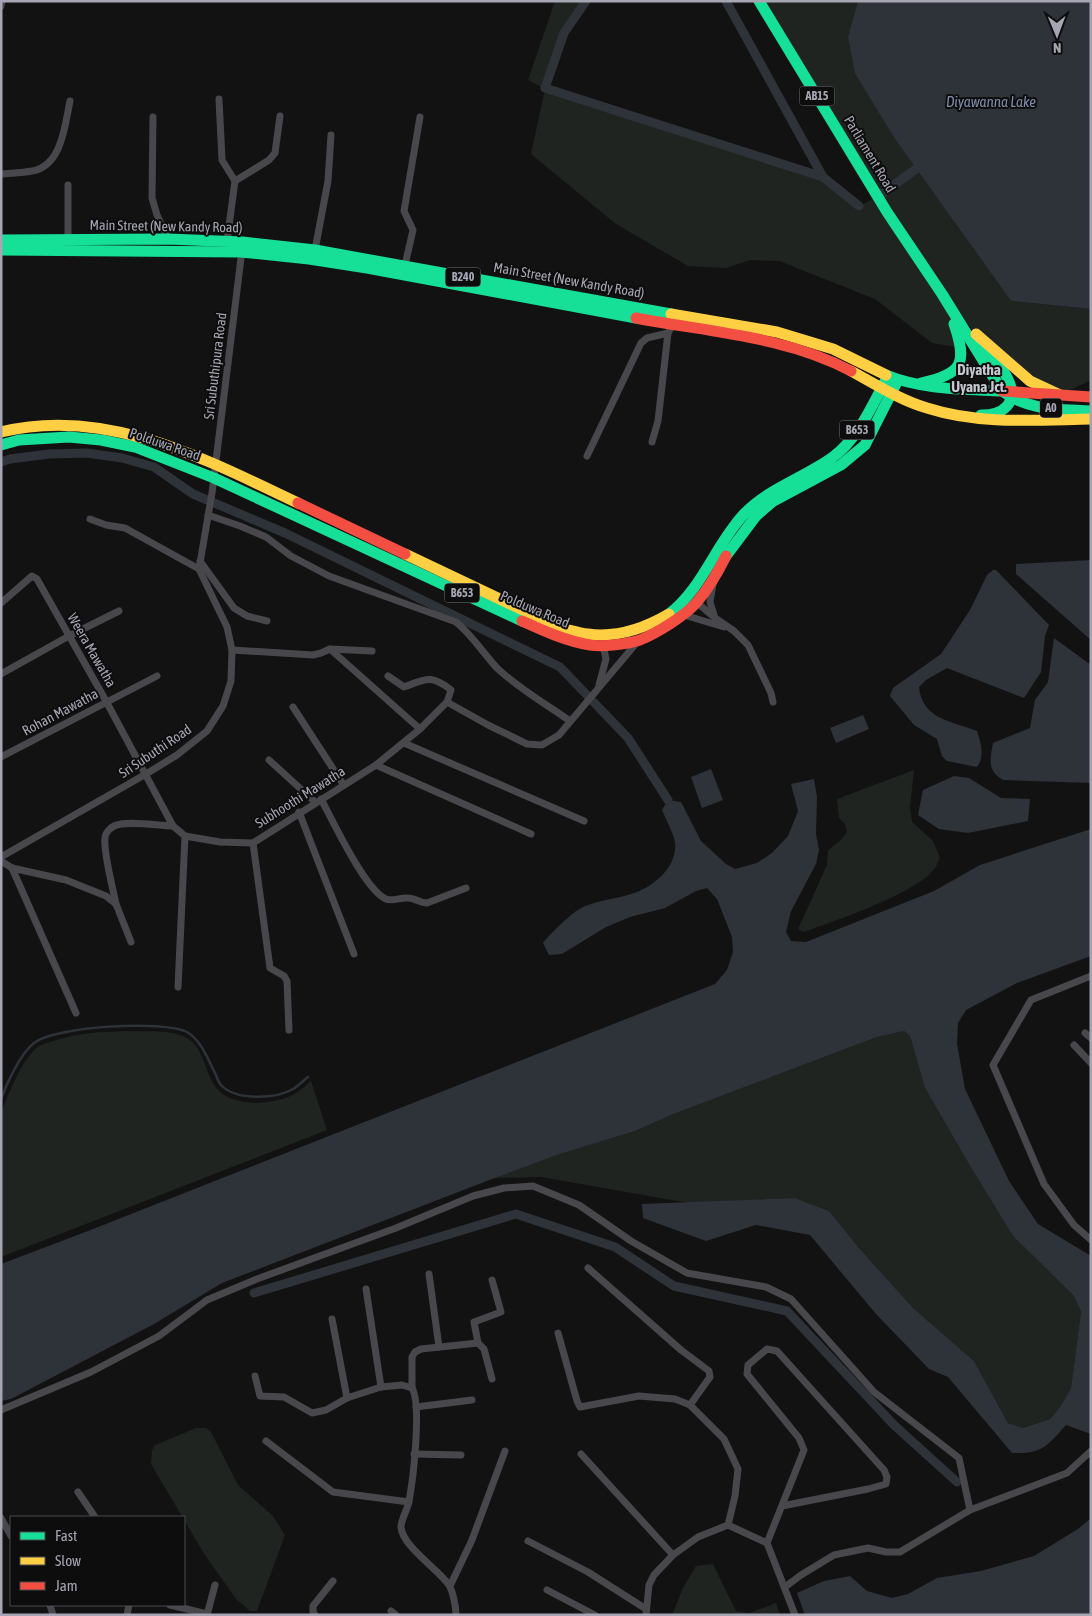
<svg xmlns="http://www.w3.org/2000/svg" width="1092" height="1616" viewBox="0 0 1092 1616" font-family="'Asap Condensed',sans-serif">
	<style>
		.green { fill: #1f2421 }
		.water { fill: #2e333a }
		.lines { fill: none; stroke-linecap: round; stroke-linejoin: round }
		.stream { stroke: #2e333a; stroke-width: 2.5 }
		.canal { stroke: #2e333a; stroke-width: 9 }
		.street { stroke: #48484c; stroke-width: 7 }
		.fast { stroke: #16e098; stroke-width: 11 }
		.slow { stroke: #ffcf43; stroke-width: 11 }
		.jam { stroke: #f24e42; stroke-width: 11 }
		.labels { text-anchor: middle; stroke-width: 4; stroke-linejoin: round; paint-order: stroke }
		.shield { fill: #0d0d0e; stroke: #777881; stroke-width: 1 }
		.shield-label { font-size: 12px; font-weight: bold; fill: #a5a6b2 }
		.street-label { font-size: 14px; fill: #a5a6b2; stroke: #0d0d0e }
		.water-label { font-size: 15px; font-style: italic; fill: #7f8daa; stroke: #0d0d0e }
		.neighbourhood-label { font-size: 15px; font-weight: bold; fill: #c5c6cf; stroke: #0d0d0e }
	</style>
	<rect width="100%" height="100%" fill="#121213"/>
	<g class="green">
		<path d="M555,1H586L564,33L546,88L823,177L860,206L878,196L759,1H858L848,36L895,139L1011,301L1091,309V380L1060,395L1038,385L976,334L944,296L962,348L932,343L875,299L779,261L750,260L726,268L688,266L616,224L531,154L545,89L528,80Z"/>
		<path d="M914,770L910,807L912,822L933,841L940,858C938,861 937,865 935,868C920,892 832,922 804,932L799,930V927L827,865L828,850L841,840L847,832L845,824L839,818L837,799Z"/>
		<path d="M126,1031C144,1032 166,1029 183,1036C205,1045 204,1073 217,1089C234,1108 277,1105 296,1093C301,1090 306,1085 311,1081L327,1130L1,1257V1113C10,1091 19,1065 36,1048C39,1045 45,1044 50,1042C75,1033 100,1032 126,1031Z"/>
		<path d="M904,1031L910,1036L925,1088L973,1171L1013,1236L1074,1296L1081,1312L1071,1388L1060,1407L1050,1419L1023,1428L1008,1423L974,1361L913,1308L859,1248L829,1211L795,1198L689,1203L541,1177L492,1178L557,1155L635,1131L671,1115L877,1037Z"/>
		<path d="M196,1428H206L211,1432L238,1485L273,1516L285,1535L257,1611H250L236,1599L205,1555L151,1464L152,1450L155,1445Z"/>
		<path d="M713,1564L736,1611L749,1613L776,1603L780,1615H672L683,1588L696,1566Z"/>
	</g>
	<g class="water">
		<path d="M858,1H1091V309L1011,301L895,139L855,73L848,36Z"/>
		<path d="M1091,560V640L1016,574V564Z"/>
		<path d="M993,570H996L1049,625L1045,636L1041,672L1024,698L947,668L926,680L919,687C922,719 951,721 977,731C981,743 985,756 977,767L947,761L942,756L937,739L914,725L890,696L893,688L941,654L970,610L987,575Z"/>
		<path d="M1054,638L1091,665V783L1003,780C987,771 990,759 993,743L1030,728L1035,700L1048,682Z"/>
		<path d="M863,715L869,729L836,743L830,728Z"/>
		<path d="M711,769L723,800L702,808L691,777Z"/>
		<path d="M954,776L969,778L1001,798L1030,799L1028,821L968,833L939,829L918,815L923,790Z"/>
		<path d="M814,779L817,797L816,834L819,850L816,864L791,911L786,932L791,941L806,942L934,891L980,865L1091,829V956L1017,983L966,1010L958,1023L957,1044L965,1089L1009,1181L1038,1224L1091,1256V1434L1066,1425C1047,1446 1043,1454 1012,1453L948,1377L929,1369L876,1314L810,1235L756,1225L706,1241L643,1218L642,1204L795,1198L829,1211L859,1248L913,1308L974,1361L1008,1423L1023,1428L1050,1419L1060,1407L1071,1388L1081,1312L1074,1296L1013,1236L973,1171L925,1088L910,1036L904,1031L877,1037L671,1115L635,1131L557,1155L492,1179L222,1283L154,1324L11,1399L1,1401V1264L88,1231L715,984L727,970L733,952L732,937L717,899L707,888L696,891L665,908L630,917L606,927L562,954L549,955L543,943C552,932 571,913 583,907C598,900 616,899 631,894C653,888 678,867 675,842C673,832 666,820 662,810L668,800L681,802L701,841L726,864L735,869L757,863L772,853L788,836L798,811L791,784Z"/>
		<path d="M1091,1518V1615H805L797,1593L824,1581L850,1576L867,1591L892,1598L908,1594L937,1578L981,1571L1034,1556L1078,1529Z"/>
	</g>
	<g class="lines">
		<path class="stream" d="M1,1099C7,1083 20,1054 34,1043C55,1026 163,1020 187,1032C202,1041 208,1060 216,1075C217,1078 219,1083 221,1085C236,1101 276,1099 293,1089C298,1086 303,1081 308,1077"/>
		<g class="canal">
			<path d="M586,1L564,33L545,88L823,177L859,206"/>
			<path d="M726,1L823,177"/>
			<path d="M879,196L916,169"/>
			<path d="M1,462L10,459L49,454L87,453L122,458L154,467L193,494L285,533L560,667L628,738L668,800"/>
			<path d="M254,1293L516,1214L615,1247L674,1286L787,1311L894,1425L957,1482"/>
		</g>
		<g class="street">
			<path d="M1,6L2,1"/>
			<path d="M219,99L222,160L235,181L227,241"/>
			<path d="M153,117L152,198L157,215L168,239"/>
			<path d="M1,174C11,173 22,173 32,171C62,166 65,125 70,101"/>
			<path d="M235,181L269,160L275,153L280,116"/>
			<path d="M68,239V185"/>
			<path d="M315,250L328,181L331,135"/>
			<path d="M405,265L413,230L404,211L420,117"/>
			<path d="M652,442L658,421L668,333"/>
			<path d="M587,456L641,343L647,338L668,333L673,325"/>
			<path d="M208,515L240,526L266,537L291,556L329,576L456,622C472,635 483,653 497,668C519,689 546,704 570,721"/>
			<path d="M90,519L106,525L125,528L199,569"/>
			<path d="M200,561L234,608L247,616L267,621"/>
			<path d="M713,584L710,602L715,618L734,631L748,645L771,693L773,702"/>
			<path d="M695,601L714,617"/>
			<path d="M1,603L32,576L37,579L106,701L173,826L185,836L220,842L253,843L376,765L420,729L447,702L451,690C431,674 426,679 404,687L388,676"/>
			<path d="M684,615L724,627"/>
			<path d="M330,649L372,651"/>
			<path d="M232,650L313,655L321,653L330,649L420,729"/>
			<path d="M1,674L69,636L119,611"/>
			<path d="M599,685L606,659L603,645"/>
			<path d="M447,702L488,725L527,744L542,745L559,735L639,640"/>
			<path d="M293,707L343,784"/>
			<path d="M404,743L584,821"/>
			<path d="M1,757L157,676"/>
			<path d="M269,760L315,802"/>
			<path d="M376,765L531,834"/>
			<path d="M321,799C333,821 365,890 386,899C393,902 401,897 408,898C415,898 420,903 427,903L466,888"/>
			<path d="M299,812L354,954"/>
			<path d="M253,843L270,968L284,976L287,981L289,1030"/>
			<path d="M1,857L146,774L177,755L207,731L223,706L231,681L232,650L227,627L199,569L212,493L242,250"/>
			<path d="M1,861L12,868L66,880L106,896L116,904L131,942"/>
			<path d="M12,868L76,1013"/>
			<path d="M116,904C113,889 103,851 105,838C105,833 110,828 114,826C127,820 158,826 173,826"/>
			<path d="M1091,976L1031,1000L993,1065L1044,1184L1074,1225L1091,1240"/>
			<path d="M178,987L185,836"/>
			<path d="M1085,1033L1091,1038"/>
			<path d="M1074,1045L1091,1063"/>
			<path d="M588,1268L681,1350L709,1371L710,1377L690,1405"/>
			<path d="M429,1274L439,1347"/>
			<path d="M492,1280L501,1312L474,1322L478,1343L484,1349L492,1379"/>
			<path d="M366,1289L381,1387"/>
			<path d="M332,1319L347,1398"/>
			<path d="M558,1333L577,1401L580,1407L639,1396L675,1399L690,1405L724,1439L738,1469L735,1496L728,1525"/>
			<path d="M255,1376L260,1396L284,1397L312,1413L326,1410L347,1398L381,1387L402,1385L412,1388"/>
			<path d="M416,1407L472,1400"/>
			<path d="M1,1410L91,1372L159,1336L207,1300L257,1279L396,1228L473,1196L504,1188L533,1186L579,1205L631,1241L687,1273L766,1287L791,1299L874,1392L959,1458L970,1510"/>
			<path d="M266,1441L333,1492L409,1502"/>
			<path d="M414,1454L461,1455"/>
			<path d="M581,1454L673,1555"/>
			<path d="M78,1492L95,1517"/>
			<path d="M782,1506L868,1489L886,1484L887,1477L884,1470L777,1351L767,1349L748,1365L747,1374L799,1438L804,1450L767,1543L795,1615"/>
			<path d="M1,1518L11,1536"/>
			<path d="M528,1541L588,1572L646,1609"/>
			<path d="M450,1586L472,1540L505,1451"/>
			<path d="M785,1587L801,1575L834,1555L868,1548L886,1552H900L970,1510L1067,1473L1091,1451"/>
			<path d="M547,1590L595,1615"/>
			<path d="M50,1605L53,1615"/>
			<path d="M170,1605L207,1614"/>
			<path d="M391,1611L396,1615"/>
			<path d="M127,1615L129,1605"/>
			<path d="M207,1615L215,1585"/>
			<path d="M315,1615L313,1612V1606L333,1581"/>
			<path d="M456,1615C456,1607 453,1592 449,1585C438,1569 402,1546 401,1527C401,1519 408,1509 409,1501C413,1480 422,1405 412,1388V1357L415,1352L421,1349L478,1343"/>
			<path d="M646,1615L649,1585L654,1575L673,1555L698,1537L728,1525L767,1543"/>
		</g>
		<g class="fast">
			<path d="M759,1L887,212L942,294L1002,391"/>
			<path d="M1,240L168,239L242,242L315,250L671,314"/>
			<path d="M1,250L241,252L309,259L367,268L636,318"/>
			<path d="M886,375C923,390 963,389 1002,391"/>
			<path d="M921,383C962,374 968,364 954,324"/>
			<path d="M1002,391C1028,411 1060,409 1091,411"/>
			<path d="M981,415C990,415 1000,414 1007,406C1023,388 994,359 983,344"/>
			<path d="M1,445L19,440L69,437L101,440L135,447L214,478L522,621"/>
			<path d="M726,556L756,516L772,502L841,465L865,445L898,380"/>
			<path d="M669,614C703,588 715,545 744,514C769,488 804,478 833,457C859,438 873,403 888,376"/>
		</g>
		<g class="slow">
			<path d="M671,314L777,332L833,349L886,375"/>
			<path d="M976,334L1030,381L1060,395"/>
			<path d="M851,371C875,384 900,400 927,408C980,425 1036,420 1091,419"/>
			<path d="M1,432C106,406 205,459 298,503"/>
			<path d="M405,554L561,628C570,630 579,633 588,634C616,638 645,628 669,614"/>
		</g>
		<g class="jam">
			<path d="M636,318C708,332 785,336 851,371"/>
			<path d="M1002,391L1091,397"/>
			<path d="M298,503L405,554"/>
			<path d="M522,621C544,631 566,641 590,645C603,647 628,644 640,640C657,633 685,616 697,602C709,588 718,572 726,556"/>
		</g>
	</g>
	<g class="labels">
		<g class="shield">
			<rect x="799.5" y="86.5" width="35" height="19" rx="4"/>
			<rect x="445.5" y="267.5" width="35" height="19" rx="4"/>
			<rect x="1040" y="398.5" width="22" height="19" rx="4"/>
			<rect x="839.5" y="420.5" width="35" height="19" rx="4"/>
			<rect x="444.5" y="583.5" width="35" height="19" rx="4"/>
		</g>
		<g class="shield-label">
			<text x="817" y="100">AB15</text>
			<text x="463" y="281">B240</text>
			<text x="1051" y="412">A0</text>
			<text x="857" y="434">B653</text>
			<text x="462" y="597">B653</text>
		</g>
		<g class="street-label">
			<text transform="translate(870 154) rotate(59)" y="5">Parliament Road</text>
			<text transform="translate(166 226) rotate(1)" y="5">Main Street (New Kandy Road)</text>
			<text transform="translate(569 280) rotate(10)" y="5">Main Street (New Kandy Road)</text>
			<text transform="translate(215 366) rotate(-83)" y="5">Sri Subuthipura Road</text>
			<text transform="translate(165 444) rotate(19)" y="5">Polduwa Road</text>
			<text transform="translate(535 609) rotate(23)" y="5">Polduwa Road</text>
			<text transform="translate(92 650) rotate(60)" y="5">Weera Mawatha</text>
			<text transform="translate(60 712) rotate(-28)" y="5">Rohan Mawatha</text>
			<text transform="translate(155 751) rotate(-34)" y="5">Sri Subuthi Road</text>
			<text transform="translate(300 797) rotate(-32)" y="5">Subhoothi Mawatha</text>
		</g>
		<g class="water-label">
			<text x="991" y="107">Diyawanna Lake</text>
		</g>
		<g class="neighbourhood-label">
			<text x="979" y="375">Diyatha<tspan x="979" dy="17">Uyana Jct.</tspan></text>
		</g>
	</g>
	<rect width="1092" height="1616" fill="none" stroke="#a5a6b2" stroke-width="5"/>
	<rect x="10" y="1516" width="175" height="90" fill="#0d0d0e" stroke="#4a4a50"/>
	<rect x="20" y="1532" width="25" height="8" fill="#16e098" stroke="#4a4a50"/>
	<text x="55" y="1541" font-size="15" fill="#a5a6b2">Fast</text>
	<rect x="20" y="1557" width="25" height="8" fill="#ffcf43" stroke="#4a4a50"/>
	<text x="55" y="1566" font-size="15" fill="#a5a6b2">Slow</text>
	<rect x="20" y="1582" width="25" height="8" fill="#f24e42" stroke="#4a4a50"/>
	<text x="55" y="1591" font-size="15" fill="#a5a6b2">Jam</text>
	<g transform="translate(1057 35) rotate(179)" stroke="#0d0d0e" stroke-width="4" paint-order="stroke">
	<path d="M0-4L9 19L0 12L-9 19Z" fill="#a5a6b2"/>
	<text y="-8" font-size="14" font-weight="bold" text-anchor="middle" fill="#a5a6b2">N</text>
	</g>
</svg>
